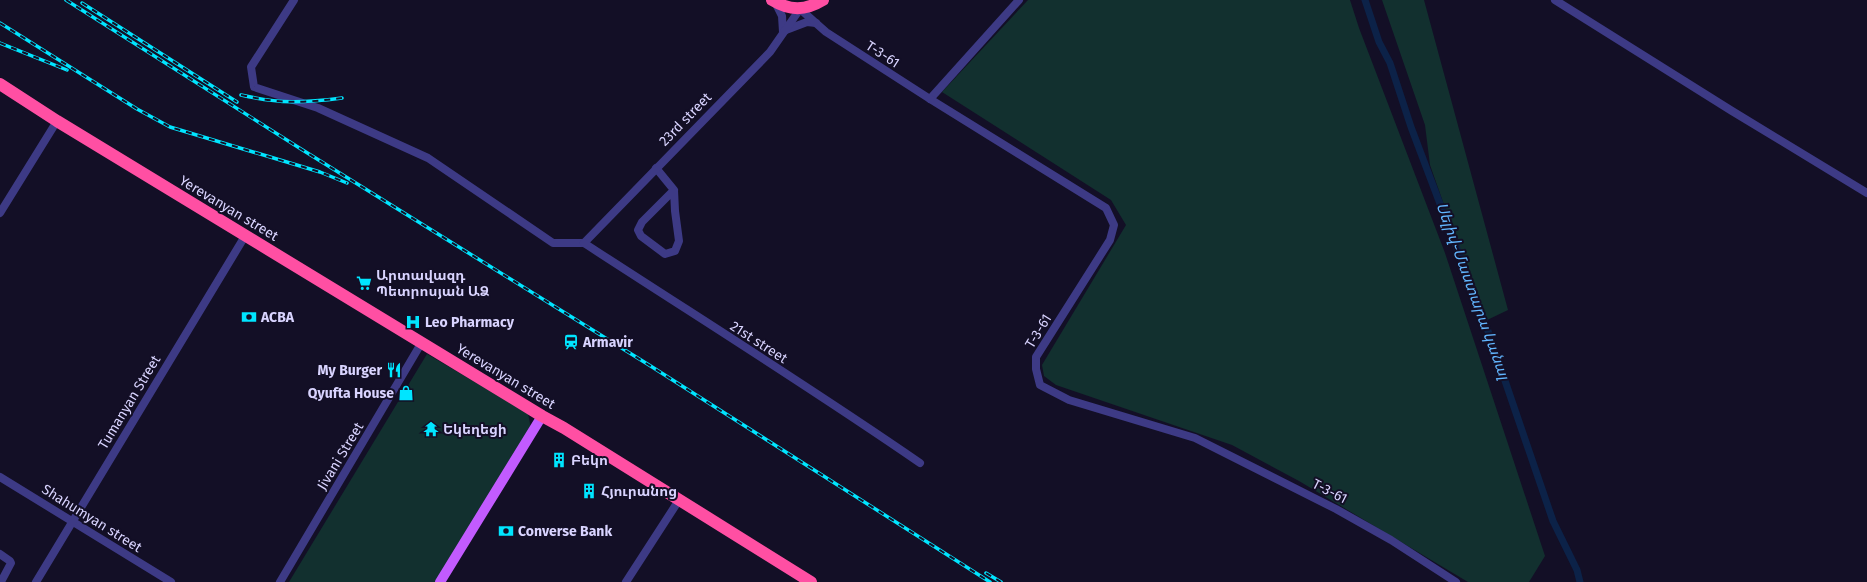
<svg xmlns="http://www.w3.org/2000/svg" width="1867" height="582" viewBox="0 0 1867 582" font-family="'Fira Sans','Noto Sans Armenian',sans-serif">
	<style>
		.green { fill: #12302f }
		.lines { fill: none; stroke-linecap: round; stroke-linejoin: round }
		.canal { stroke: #0c2248; stroke-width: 7 }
		.minor { stroke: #3d3a85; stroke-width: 8 }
		.major { stroke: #c25bff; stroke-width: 10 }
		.highway { stroke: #ff4fa3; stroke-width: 12 }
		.rail-casing { stroke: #00e5ff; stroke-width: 3.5 }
		.rail { stroke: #130f26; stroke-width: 2; stroke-dasharray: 6; stroke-linecap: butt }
		.labels { text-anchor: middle; stroke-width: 4; stroke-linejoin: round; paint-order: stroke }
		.street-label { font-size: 14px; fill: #d9d4ff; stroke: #130f26 }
		.poi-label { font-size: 14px; font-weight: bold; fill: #d9d4ff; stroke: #130f26; text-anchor: start }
		.water-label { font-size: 15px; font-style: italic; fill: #62b6ff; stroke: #130f26 }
	</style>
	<rect width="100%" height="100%" fill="#130f26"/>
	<g class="green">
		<path d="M1028,0H1350L1359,28L1445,253L1545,556L1529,582H1468L1299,481L1232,445L1056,385L1044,376L1042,365L1126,225L1111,200L942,92Z"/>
		<path d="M1382,0H1424L1508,310L1485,321L1430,165L1425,125Z"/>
		<path d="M427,354L528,413L531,429L437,582H289Z"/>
	</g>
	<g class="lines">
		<path class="canal" d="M1365,0L1379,42L1390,63L1411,127L1488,331L1553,521L1577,570L1580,582"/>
		<g class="minor">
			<path d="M294,0L251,67L254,87L318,108L428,158L553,243H584"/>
			<path d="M1555,0L1732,111L1867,193"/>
			<path d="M775,2L782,16L783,32"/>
			<path d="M786,30L807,22L816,23"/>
			<path d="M930,99L1019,0"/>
			<path d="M656,168L674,190L675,211L679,241L675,251L665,254L641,236L638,230L642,222L674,190"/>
			<path d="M0,213L57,121"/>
			<path d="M584,243L770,52L800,9L826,32L930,99L1106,208L1114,225L1110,240L1036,357V369L1040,385L1069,400L1195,438L1336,509L1391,540L1456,582"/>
			<path d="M584,243C696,316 810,387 920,463"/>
			<path d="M0,477L171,582"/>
			<path d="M0,554L10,561L11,563L2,580"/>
			<path d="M36,582L245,236"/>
			<path d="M280,582L422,342"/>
			<path d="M626,582L679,500"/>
		</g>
		<path class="major" d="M440,582L542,416"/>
		<g class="highway">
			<path d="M772,0C790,11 805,11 823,0"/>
			<path d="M0,84L57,121L542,416L564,428L811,582"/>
		</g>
		<g class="rail-casing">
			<g id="rail">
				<path d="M66,0L301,149L649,365L990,582"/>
				<path d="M82,3L237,102"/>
				<path d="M0,23L137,109L170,127L320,172L347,183"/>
				<path d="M0,43L67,70"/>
				<path d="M241,95C280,104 303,103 342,98"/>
				<path d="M986,573L1001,582"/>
			</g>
		</g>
		<use href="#rail" class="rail"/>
	</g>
	<defs>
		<g id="supermarket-bare" transform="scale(1.2)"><path d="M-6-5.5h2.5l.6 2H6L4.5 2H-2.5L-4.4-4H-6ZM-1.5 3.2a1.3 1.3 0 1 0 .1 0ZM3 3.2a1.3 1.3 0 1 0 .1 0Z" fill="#00e5ff" stroke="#130f26" stroke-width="2.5" paint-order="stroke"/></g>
		<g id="bank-bare" transform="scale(1.2)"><path d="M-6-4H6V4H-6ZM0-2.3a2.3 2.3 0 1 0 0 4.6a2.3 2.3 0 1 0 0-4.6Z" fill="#00e5ff" stroke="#130f26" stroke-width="2.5" paint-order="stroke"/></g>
		<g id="hospital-bare" transform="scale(1.2)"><path d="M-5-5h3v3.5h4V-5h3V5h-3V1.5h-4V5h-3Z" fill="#00e5ff" stroke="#130f26" stroke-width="2.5" paint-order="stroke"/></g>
		<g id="station-bare" transform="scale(1.2)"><path d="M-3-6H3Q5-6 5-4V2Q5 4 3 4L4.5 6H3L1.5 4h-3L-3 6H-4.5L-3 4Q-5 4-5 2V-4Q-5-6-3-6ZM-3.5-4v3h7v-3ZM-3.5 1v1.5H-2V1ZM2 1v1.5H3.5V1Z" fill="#00e5ff" stroke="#130f26" stroke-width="2.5" paint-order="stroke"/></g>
		<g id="restaurant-bare" transform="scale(1.2)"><path d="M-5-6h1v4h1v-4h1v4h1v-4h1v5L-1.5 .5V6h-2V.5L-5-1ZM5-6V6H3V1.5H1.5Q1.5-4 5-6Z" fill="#00e5ff" stroke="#130f26" stroke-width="2.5" paint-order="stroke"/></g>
		<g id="shop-bare" transform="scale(1.2)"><path d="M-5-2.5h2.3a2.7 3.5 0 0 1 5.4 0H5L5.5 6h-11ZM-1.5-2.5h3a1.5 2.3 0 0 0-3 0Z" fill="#00e5ff" stroke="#130f26" stroke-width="2.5" paint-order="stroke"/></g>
		<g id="temple-bare" transform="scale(1.2)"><path d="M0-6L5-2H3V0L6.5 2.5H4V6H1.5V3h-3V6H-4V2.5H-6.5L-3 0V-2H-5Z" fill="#00e5ff" stroke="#130f26" stroke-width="2.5" paint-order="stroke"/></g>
		<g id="building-bare" transform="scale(1.2)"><path d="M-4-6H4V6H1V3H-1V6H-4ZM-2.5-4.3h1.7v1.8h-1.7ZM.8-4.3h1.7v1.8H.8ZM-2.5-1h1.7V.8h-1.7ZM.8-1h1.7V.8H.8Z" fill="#00e5ff" stroke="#130f26" stroke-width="2.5" paint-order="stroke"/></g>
	</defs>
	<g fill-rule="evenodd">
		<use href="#supermarket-bare" x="364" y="283"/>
		<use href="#bank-bare" x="249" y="317"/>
		<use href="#hospital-bare" x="413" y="322"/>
		<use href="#station-bare" x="571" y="342"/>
		<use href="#restaurant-bare" x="394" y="370"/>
		<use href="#shop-bare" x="406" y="393"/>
		<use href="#temple-bare" x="431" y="429"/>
		<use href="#building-bare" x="559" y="460"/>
		<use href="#building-bare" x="589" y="491"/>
		<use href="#bank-bare" x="506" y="531"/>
	</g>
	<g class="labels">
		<g class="street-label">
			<text transform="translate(883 54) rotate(33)" y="5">T-3-61</text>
			<text transform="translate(685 119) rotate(-46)" y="5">23rd street</text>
			<text transform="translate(229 208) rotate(31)" y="5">Yerevanyan street</text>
			<text transform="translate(1038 331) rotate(-59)" y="5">T-3-61</text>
			<text transform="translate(759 342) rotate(33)" y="5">21st street</text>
			<text transform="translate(506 376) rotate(31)" y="5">Yerevanyan street</text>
			<text transform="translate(129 402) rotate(-59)" y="5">Tumanyan Street</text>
			<text transform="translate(340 456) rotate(-59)" y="5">Jivani Street</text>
			<text transform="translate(1330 491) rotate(27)" y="5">T-3-61</text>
			<text transform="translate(92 518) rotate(32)" y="5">Shahumyan street</text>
		</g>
		<g class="poi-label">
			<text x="376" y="280">Արտավազդ<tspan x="376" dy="16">Պետրոսյան ԱՁ</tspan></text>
			<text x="261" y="322">ACBA</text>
			<text x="425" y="327">Leo Pharmacy</text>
			<text x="583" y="347">Armavir</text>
			<text x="382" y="375" text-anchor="end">My Burger</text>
			<text x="394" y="398" text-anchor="end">Qyufta House</text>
			<text x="443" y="434">Եկեղեցի</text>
			<text x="571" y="465">Բեկո</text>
			<text x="601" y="496">Հյուրանոց</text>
			<text x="518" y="536">Converse Bank</text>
		</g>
		<g class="water-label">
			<text transform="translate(1473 291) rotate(70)" y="5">Սելիվ֊Մաստարա կանալ</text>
		</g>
	</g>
</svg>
